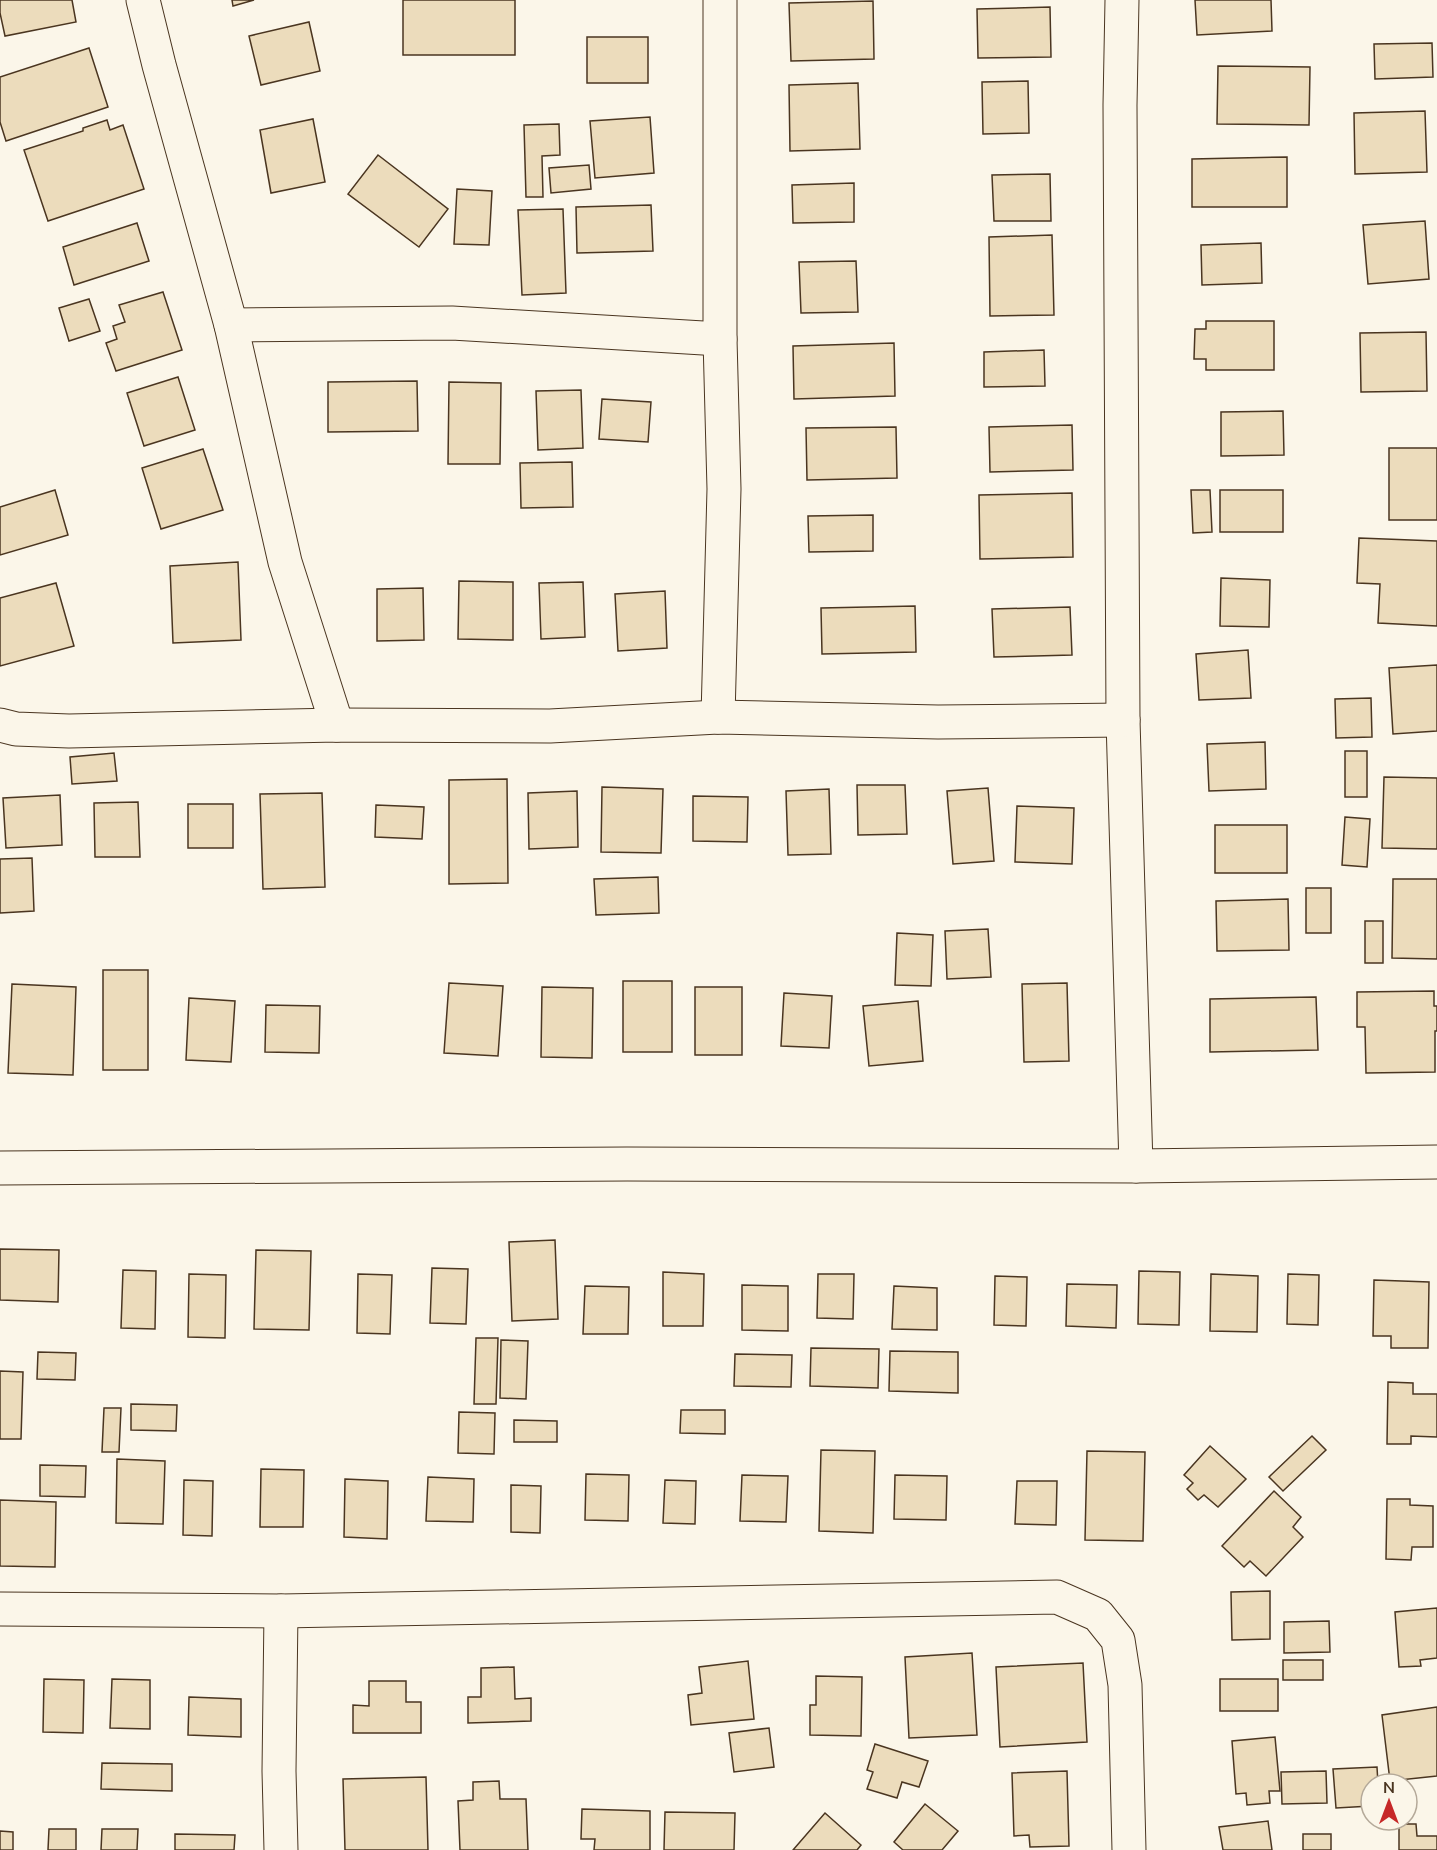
<svg xmlns="http://www.w3.org/2000/svg" width="1437" height="1850" viewBox="0 0 1437 1850" font-family="'Nunito Sans',sans-serif">
	<style>
		.building { fill: #ecdcbc; stroke: #4a3520; stroke-width: 1.5 }
		.lines { fill: none; stroke-linecap: round; stroke-linejoin: round }
		.minor-casing { stroke: #4a3520; stroke-width: 35 }
		.minor { stroke: #fbf6e9; stroke-width: 33 }
	</style>
	<rect width="100%" height="100%" fill="#fbf6e9"/>
	<g class="building">
		<path d="M0,0H72L76,22L5,36L0,13Z"/>
		<path d="M232,0H254L233,6Z"/>
		<rect x="403" y="0" width="112" height="55"/>
		<path d="M1195,0H1271L1272,31L1197,35Z"/>
		<path d="M873,1L874,59L791,61L789,3Z"/>
		<path d="M1050,7L1051,57L978,58L977,9Z"/>
		<path d="M309,22L320,71L261,85L249,36Z"/>
		<rect x="587" y="37" width="61" height="46"/>
		<path d="M1432,43L1433,77L1375,79L1374,44Z"/>
		<path d="M89,48L108,107L6,141L0,122V77Z"/>
		<path d="M1218,66L1310,67L1309,125L1217,124Z"/>
		<path d="M1028,81L1029,133L983,134L982,82Z"/>
		<path d="M858,83L860,149L790,151L789,85Z"/>
		<path d="M1425,111L1427,172L1355,174L1354,113Z"/>
		<path d="M650,117L654,173L595,178L590,121Z"/>
		<path d="M313,119L325,182L271,193L260,130Z"/>
		<path d="M107,120L110,130L123,125L144,189L48,221L24,150L83,131V128Z"/>
		<path d="M559,124L560,155L542,156L543,197H526L524,125Z"/>
		<path d="M378,155L448,209L419,247L348,194Z"/>
		<path d="M1287,157V207H1192V159Z"/>
		<path d="M589,165L591,189L551,193L549,168Z"/>
		<path d="M1050,174L1051,221H994L992,175Z"/>
		<path d="M854,183V222L793,223L792,185Z"/>
		<path d="M457,189L492,191L489,245L454,244Z"/>
		<path d="M651,205L653,251L577,253L576,207Z"/>
		<path d="M563,209L566,293L522,295L518,210Z"/>
		<path d="M1425,221L1429,279L1368,284L1363,225Z"/>
		<path d="M137,223L149,261L74,285L63,247Z"/>
		<path d="M1052,235L1054,315L990,316L989,237Z"/>
		<path d="M1261,243L1262,283L1202,285L1201,245Z"/>
		<path d="M856,261L858,312L801,313L799,262Z"/>
		<path d="M163,292L182,350L116,371L106,343L117,339L113,326L125,322L119,305Z"/>
		<path d="M89,299L100,331L69,341L59,308Z"/>
		<path d="M1206,321H1274V370H1206V359H1194L1195,329H1206Z"/>
		<path d="M1426,332L1427,391L1361,392L1360,333Z"/>
		<path d="M894,343L895,396L794,399L793,346Z"/>
		<path d="M1044,350L1045,386L984,387V352Z"/>
		<path d="M178,377L195,430L144,446L127,393Z"/>
		<path d="M417,381L418,431L328,432V382Z"/>
		<path d="M449,382L501,383L500,464H448Z"/>
		<path d="M581,390L583,448L538,450L536,391Z"/>
		<path d="M602,399L651,402L648,442L599,439Z"/>
		<path d="M1283,411L1284,455L1221,456V412Z"/>
		<path d="M1072,425L1073,470L990,472L989,427Z"/>
		<path d="M896,427L897,478L807,480L806,428Z"/>
		<rect x="1389" y="448" width="48" height="72"/>
		<path d="M203,449L223,510L161,529L142,468Z"/>
		<path d="M572,462L573,507L521,508L520,463Z"/>
		<path d="M55,490L68,535L0,555V507Z"/>
		<path d="M1191,490H1210L1212,532L1193,533Z"/>
		<rect x="1220" y="490" width="63" height="42"/>
		<path d="M1072,493L1073,557L980,559L979,495Z"/>
		<path d="M873,515V551L809,552L808,516Z"/>
		<path d="M1359,538L1437,541V626L1378,623L1380,584L1357,583Z"/>
		<path d="M238,562L241,640L173,643L170,566Z"/>
		<path d="M1221,578L1270,580L1269,627L1220,626Z"/>
		<path d="M459,581L513,582V640L458,639Z"/>
		<path d="M583,582L585,637L541,639L539,583Z"/>
		<path d="M56,583L74,646L0,666V598Z"/>
		<path d="M423,588L424,640L377,641V589Z"/>
		<path d="M665,591L667,648L618,651L615,594Z"/>
		<path d="M915,606L916,652L822,654L821,608Z"/>
		<path d="M1070,607L1072,655L994,657L992,609Z"/>
		<path d="M1248,650L1251,698L1199,700L1196,654Z"/>
		<path d="M1437,665V731L1393,734L1389,668Z"/>
		<path d="M1371,698L1372,737L1336,738L1335,699Z"/>
		<path d="M1265,742L1266,789L1209,791L1207,744Z"/>
		<rect x="1345" y="751" width="22" height="46"/>
		<path d="M114,753L117,781L72,784L70,757Z"/>
		<path d="M1384,777L1437,778V849L1382,848Z"/>
		<path d="M507,779L508,883L449,884V780Z"/>
		<path d="M857,785H905L907,834L858,835Z"/>
		<path d="M602,787L663,789L661,853L601,852Z"/>
		<path d="M988,788L994,861L953,864L947,791Z"/>
		<path d="M829,789L831,854L788,855L786,791Z"/>
		<path d="M577,791L578,847L529,849L528,793Z"/>
		<path d="M322,793L325,887L263,889L260,794Z"/>
		<path d="M60,795L62,845L6,848L3,798Z"/>
		<path d="M693,796L748,797L747,842L693,841Z"/>
		<path d="M138,802L140,857H95L94,803Z"/>
		<rect x="188" y="804" width="45" height="44"/>
		<path d="M376,805L424,807L422,839L375,837Z"/>
		<path d="M1017,806L1074,808L1072,864L1015,862Z"/>
		<path d="M1345,817L1370,819L1367,867L1342,865Z"/>
		<rect x="1215" y="825" width="72" height="48"/>
		<path d="M32,858L34,911L0,913V859Z"/>
		<path d="M658,877L659,913L596,915L594,879Z"/>
		<path d="M1393,879H1437V959L1392,958Z"/>
		<rect x="1306" y="888" width="25" height="45"/>
		<path d="M1288,899L1289,950L1217,951L1216,901Z"/>
		<rect x="1365" y="921" width="18" height="42"/>
		<path d="M988,929L991,977L947,979L945,931Z"/>
		<path d="M897,933L933,935L931,986L895,985Z"/>
		<rect x="103" y="970" width="45" height="100"/>
		<rect x="623" y="981" width="49" height="71"/>
		<path d="M449,983L503,986L498,1056L444,1053Z"/>
		<path d="M1067,983L1069,1061L1024,1062L1022,984Z"/>
		<path d="M12,984L76,987L73,1075L8,1073Z"/>
		<path d="M542,987L593,988L592,1058L541,1057Z"/>
		<rect x="695" y="987" width="47" height="68"/>
		<path d="M1434,991V1006H1437V1031H1435V1072L1366,1073L1365,1027H1357V992Z"/>
		<path d="M784,993L832,996L829,1048L781,1046Z"/>
		<path d="M1316,997L1318,1050L1210,1052V999Z"/>
		<path d="M189,998L235,1001L231,1062L186,1060Z"/>
		<path d="M918,1001L923,1061L869,1066L863,1006Z"/>
		<path d="M266,1005L320,1006L319,1053L265,1052Z"/>
		<path d="M555,1240L558,1319L512,1321L509,1242Z"/>
		<path d="M0,1249L59,1250L58,1302L0,1300Z"/>
		<path d="M256,1250L311,1251L309,1330L254,1329Z"/>
		<path d="M432,1268L468,1269L466,1324L430,1323Z"/>
		<path d="M123,1270L156,1271L155,1329L121,1328Z"/>
		<path d="M1139,1271L1180,1272L1179,1325L1138,1324Z"/>
		<path d="M663,1272L704,1274L703,1326H663Z"/>
		<path d="M189,1274L226,1275L225,1338L188,1337Z"/>
		<path d="M358,1274L392,1275L390,1334L357,1333Z"/>
		<path d="M818,1274H854L853,1319L817,1318Z"/>
		<path d="M1211,1274L1258,1276L1257,1332L1210,1331Z"/>
		<path d="M1288,1274L1319,1275L1318,1325L1287,1324Z"/>
		<path d="M995,1276L1027,1277L1026,1326L994,1325Z"/>
		<path d="M1374,1280L1429,1282L1428,1348H1391V1336H1373Z"/>
		<path d="M1067,1284L1117,1285L1116,1328L1066,1326Z"/>
		<path d="M742,1285L788,1286V1331L742,1330Z"/>
		<path d="M585,1286L629,1287L628,1334H583Z"/>
		<path d="M894,1286L937,1288V1330L892,1329Z"/>
		<path d="M476,1338H498L496,1404H474Z"/>
		<path d="M501,1340L528,1341L526,1399L500,1398Z"/>
		<path d="M811,1348L879,1349L878,1388L810,1386Z"/>
		<path d="M890,1351L958,1352V1393L889,1391Z"/>
		<path d="M38,1352L76,1353L75,1380L37,1379Z"/>
		<path d="M735,1354L792,1355L791,1387L734,1386Z"/>
		<path d="M0,1371L23,1372L21,1439H0Z"/>
		<path d="M1388,1382L1413,1383V1394H1437V1437L1411,1436V1444H1387Z"/>
		<path d="M131,1404L177,1405L176,1431L131,1430Z"/>
		<path d="M104,1408H121L119,1452H102Z"/>
		<path d="M681,1410H725V1434L680,1433Z"/>
		<path d="M459,1412L495,1413L494,1454L458,1453Z"/>
		<path d="M514,1420L557,1421V1442H514Z"/>
		<path d="M1312,1436L1326,1450L1283,1491L1269,1477Z"/>
		<path d="M1210,1446L1246,1479L1218,1507L1204,1495L1198,1500L1187,1489L1193,1483L1184,1475Z"/>
		<path d="M821,1450L875,1451L873,1533L819,1531Z"/>
		<path d="M1087,1451L1145,1452L1143,1541L1085,1540Z"/>
		<path d="M117,1459L165,1461L163,1524L116,1523Z"/>
		<path d="M40,1465L86,1466L85,1497L40,1496Z"/>
		<path d="M261,1469L304,1470L303,1527H260Z"/>
		<path d="M586,1474L629,1475L628,1521L585,1520Z"/>
		<path d="M742,1475L788,1476L786,1522L740,1521Z"/>
		<path d="M895,1475L947,1476L946,1520L894,1519Z"/>
		<path d="M428,1477L474,1479L473,1522L426,1521Z"/>
		<path d="M345,1479L388,1481L387,1539L344,1537Z"/>
		<path d="M184,1480L213,1481L212,1536L183,1535Z"/>
		<path d="M665,1480L696,1481L695,1524L663,1523Z"/>
		<path d="M1017,1481H1057L1056,1525L1015,1524Z"/>
		<path d="M511,1485L541,1486L540,1533L511,1532Z"/>
		<path d="M1274,1491L1301,1517L1293,1527L1303,1537L1266,1576L1250,1561L1244,1567L1222,1546Z"/>
		<path d="M1387,1499H1410V1505L1433,1506V1547H1412L1411,1560L1386,1559Z"/>
		<path d="M0,1500L56,1502L55,1567L0,1566Z"/>
		<path d="M1270,1591V1639L1232,1640L1231,1592Z"/>
		<path d="M1437,1608V1658L1420,1660L1421,1666L1399,1667L1395,1612Z"/>
		<path d="M1329,1621L1330,1652L1284,1653V1622Z"/>
		<path d="M972,1653L977,1735L909,1738L905,1657Z"/>
		<rect x="1283" y="1660" width="40" height="20"/>
		<path d="M748,1661L754,1719L691,1725L688,1695L702,1693L699,1667Z"/>
		<path d="M1083,1663L1087,1742L1000,1747L996,1667Z"/>
		<path d="M514,1667L515,1699L531,1698V1721L468,1723V1697H481V1668Z"/>
		<path d="M816,1676L862,1677L861,1736L810,1735V1705H816Z"/>
		<path d="M44,1679L84,1680L83,1733L43,1732Z"/>
		<path d="M112,1679L150,1680V1729L110,1728Z"/>
		<rect x="1220" y="1679" width="58" height="32"/>
		<path d="M369,1681H406V1702H421V1733H353V1705L369,1706Z"/>
		<path d="M189,1697L241,1699V1737L188,1735Z"/>
		<path d="M1437,1707V1776L1390,1781L1382,1715Z"/>
		<path d="M769,1728L774,1767L734,1772L729,1733Z"/>
		<path d="M1275,1737L1280,1791H1269L1270,1803L1247,1805L1246,1793L1236,1794L1232,1741Z"/>
		<path d="M875,1744L928,1761L919,1787L902,1782L897,1798L867,1789L873,1772L867,1770Z"/>
		<path d="M102,1763L172,1764V1791L101,1789Z"/>
		<path d="M1377,1767L1378,1784H1371V1806L1336,1808L1333,1769Z"/>
		<path d="M1067,1771L1069,1846L1030,1847L1029,1835L1014,1836L1012,1773Z"/>
		<path d="M1326,1771L1327,1803L1282,1804L1281,1772Z"/>
		<path d="M426,1777L428,1850H345L343,1779Z"/>
		<path d="M499,1781L500,1799H526L528,1850H460L458,1801L473,1800V1782Z"/>
		<path d="M925,1804L958,1831L942,1850H903L894,1842Z"/>
		<path d="M582,1809L650,1811V1850H594L595,1839H581Z"/>
		<path d="M665,1812L735,1813L734,1850H664Z"/>
		<path d="M825,1813L861,1845L857,1850H793Z"/>
		<path d="M1268,1821L1272,1850H1223L1219,1827Z"/>
		<path d="M1399,1824H1416L1417,1836H1437V1850H1399Z"/>
		<path d="M49,1829H76V1850H48Z"/>
		<path d="M102,1829H138L137,1850H101Z"/>
		<path d="M0,1831L13,1832V1850H0Z"/>
		<path d="M175,1834L235,1835L234,1850H175Z"/>
		<rect x="1303" y="1834" width="28" height="16"/>
	</g>
	<g class="lines">
		<g class="minor-casing">
			<g id="minor">
				<path d="M143,0L159,65L231,325L285,562L337,725"/>
				<path d="M1122,0L1120,105L1123,720L1136,1166"/>
				<path d="M231,325L452,323L720,339"/>
				<path d="M718,717L724,489L720,339V0"/>
				<path d="M0,725L16,729L69,731L337,725L550,726L718,717L938,722L1123,720"/>
				<path d="M0,1168L627,1164L1136,1166L1437,1162"/>
				<path d="M0,1609L281,1611L1057,1597L1098,1615L1118,1640L1125,1685L1129,1850"/>
				<path d="M281,1611L279,1771L281,1850"/>
			</g>
		</g>
		<use href="#minor" class="minor"/>
	</g>
	<g transform="translate(1389 1802)"><circle r="28" fill="#fbf6e9" stroke="#b4a999" stroke-width="1.5"/>
	<path d="M0-4.5L10 22L0 15L-10 22Z" fill="#c62828"/>
	<text y="-9" font-size="16" font-weight="bold" text-anchor="middle" fill="#4a3520">N</text>
	</g>
</svg>
